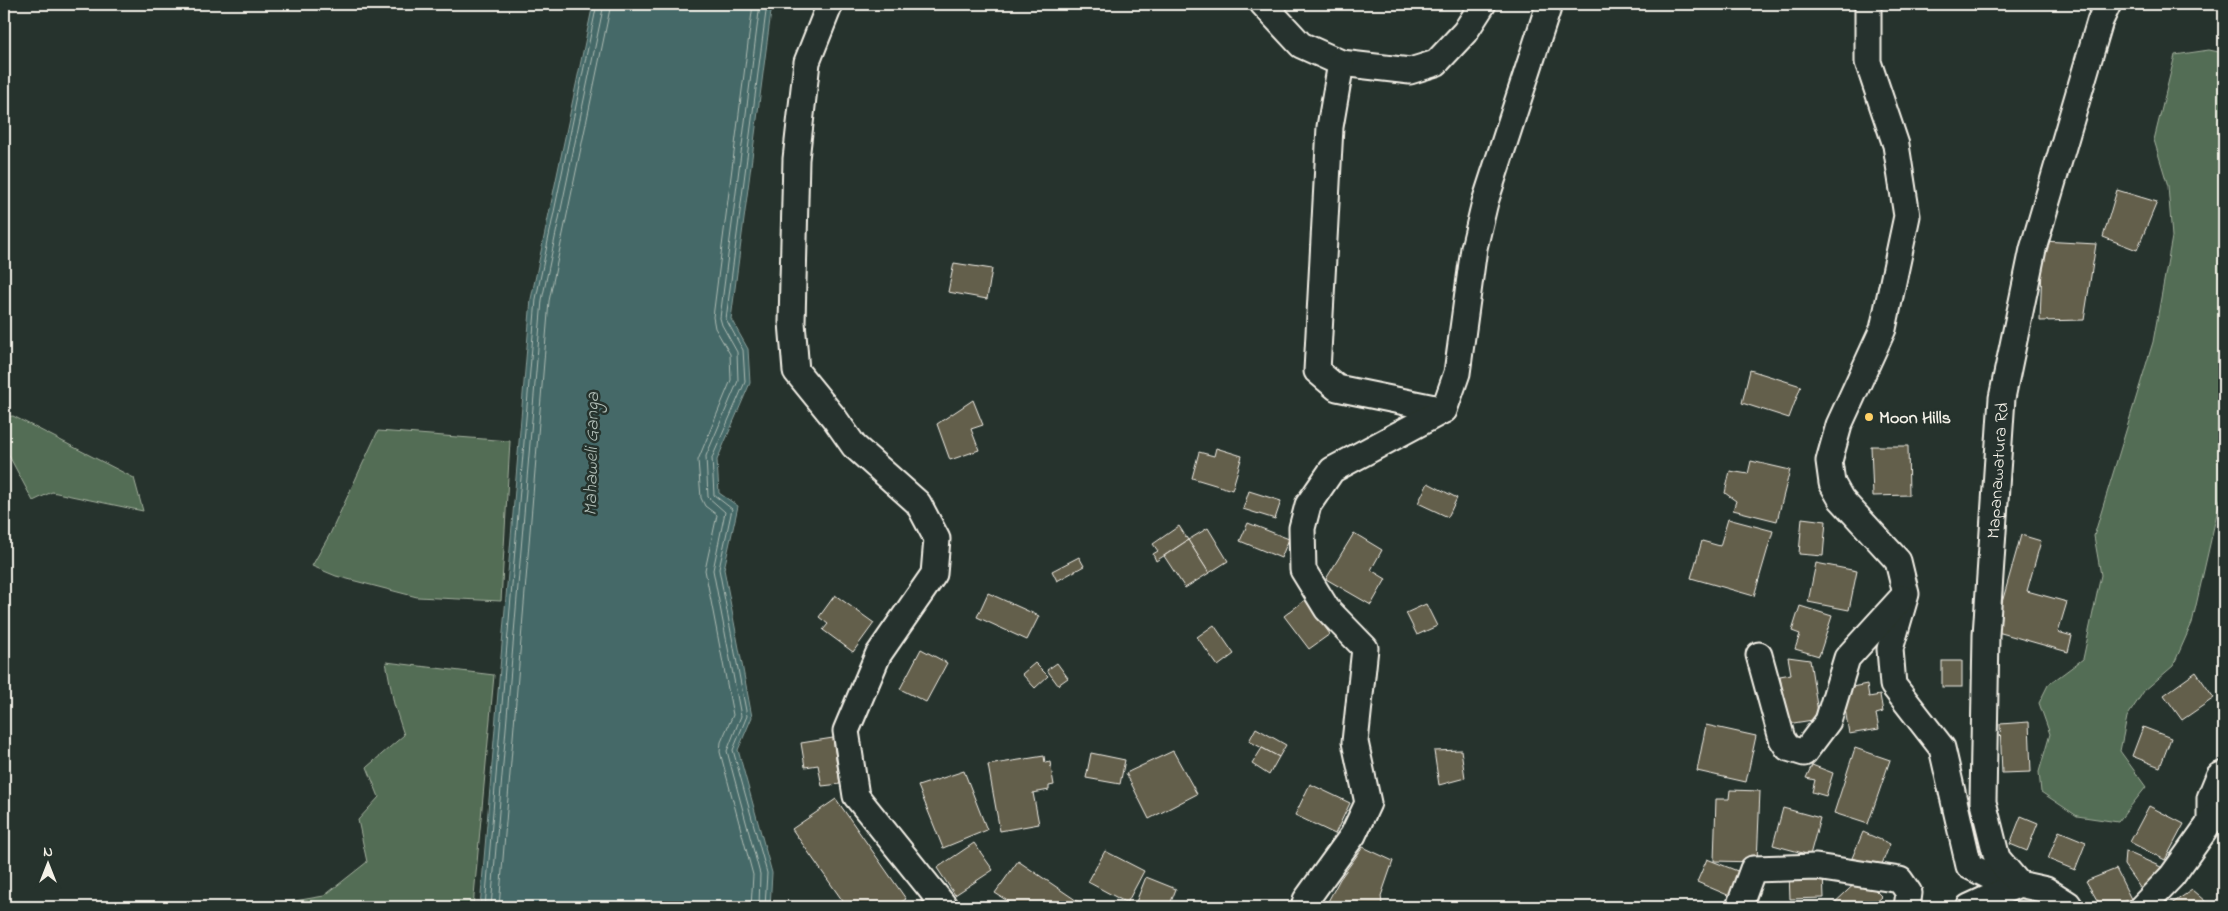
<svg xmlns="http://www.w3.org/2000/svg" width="2228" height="911" viewBox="0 0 2228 911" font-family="'Indie Flower',sans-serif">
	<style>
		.green { fill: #526d54; stroke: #a3af9e }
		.water { fill: #446967; stroke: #8a9f9b }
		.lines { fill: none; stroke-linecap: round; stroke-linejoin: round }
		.shore { stroke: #aebbb4; stroke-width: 1 }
		.building { fill: #635e4c; stroke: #f4f1e8 }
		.minor-casing { stroke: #f4f1e8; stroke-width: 29 }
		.minor { stroke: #26332d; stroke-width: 25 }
		.poi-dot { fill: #ffd166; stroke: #26332d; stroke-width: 2 }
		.labels { text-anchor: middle; stroke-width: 5; stroke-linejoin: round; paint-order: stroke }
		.poi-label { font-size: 18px; font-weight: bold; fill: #f4f1e8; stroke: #26332d; text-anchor: start }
		.street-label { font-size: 18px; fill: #f4f1e8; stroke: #26332d }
		.water-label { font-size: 19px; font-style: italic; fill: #aebbb4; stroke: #26332d }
	</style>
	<rect width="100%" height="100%" fill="#26332d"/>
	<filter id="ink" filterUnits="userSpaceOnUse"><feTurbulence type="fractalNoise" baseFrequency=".02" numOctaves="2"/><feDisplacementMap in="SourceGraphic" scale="10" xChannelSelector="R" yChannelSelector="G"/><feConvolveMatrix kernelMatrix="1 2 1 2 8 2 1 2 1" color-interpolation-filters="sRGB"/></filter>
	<g filter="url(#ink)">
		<g class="green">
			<path d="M2209,50L2224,53V492L2220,500L2192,623L2173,666L2144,691L2127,717L2120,751L2146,787L2118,822L2077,816L2041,792L2039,772L2050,734L2039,703L2048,685L2083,659L2101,575L2094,536L2153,342L2172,237L2168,186L2154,140L2175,55Z"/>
			<path d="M13,416L134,478L143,511L52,492L33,501L7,452H4V417Z"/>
			<path d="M378,431L510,441L501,601L417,597L336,576L312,566L330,534Z"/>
			<path d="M386,662L494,675L473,907H259L324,896L367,862L358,820L379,797L367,767L404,735L394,704Z"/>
		</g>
		<path class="water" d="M593,4H772L731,319L748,349L750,383L717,460L719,493L738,506L724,569L752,717L738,750L772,873L770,907H480L531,299Z"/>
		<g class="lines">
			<g class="shore">
				<path d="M485,907L536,299L597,4"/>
				<path d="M491,907L542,300L604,4"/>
				<path d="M499,907L549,301L611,4"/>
				<path d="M751,907L753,875L720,752L721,742L733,715L705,570L717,515L705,506L701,498L698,460L731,380L730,354L715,328L713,317L753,4"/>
				<path d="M759,907L760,874L727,751L741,716L713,570L725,512L708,497L706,456L738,381L737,352L722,325L720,318L760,4"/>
				<path d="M765,907L767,873L733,750L747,716L719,569L732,509L714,495L712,458L745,382L743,350L726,319L767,4"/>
			</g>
		</g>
		<g class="building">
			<path d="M2117,190L2157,202L2137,250L2103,237Z"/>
			<path d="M2043,241L2096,244L2084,320L2040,321Z"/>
			<path d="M954,263L992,269L987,299L948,292Z"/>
			<path d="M1750,370L1801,386L1789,418L1742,403Z"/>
			<path d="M973,400L983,425L971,429L979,450L950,460L937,424Z"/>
			<path d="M1871,446H1908L1909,495L1873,496Z"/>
			<path d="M1216,448L1242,456L1232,490L1192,478L1199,452L1214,456Z"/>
			<path d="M1751,461L1790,470L1777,521L1733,510L1736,501L1725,493L1730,471L1748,474Z"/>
			<path d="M1428,483L1457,498L1448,517L1418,503Z"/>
			<path d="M1249,491L1281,501L1275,519L1243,509Z"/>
			<path d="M1802,518L1826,521L1823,556L1799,554Z"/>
			<path d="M1728,519L1773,531L1754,596L1691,578L1702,541L1720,546Z"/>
			<path d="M1248,523L1289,539L1281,558L1240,541Z"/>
			<path d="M1179,526L1188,540L1156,561L1153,554L1158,551L1153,544Z"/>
			<path d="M1208,528L1228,561L1209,573L1188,540Z"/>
			<path d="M1354,533L1382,550L1371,570L1386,579L1371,605L1326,579Z"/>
			<path d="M2021,535L2041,541L2027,591L2067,602L2058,632L2072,636L2068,652L1994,631Z"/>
			<path d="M1188,540L1209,573L1185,588L1164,556Z"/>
			<path d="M1079,557L1084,566L1057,581L1052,571Z"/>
			<path d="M1816,563L1857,571L1849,610L1808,602Z"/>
			<path d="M988,593L1039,616L1027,640L977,617Z"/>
			<path d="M835,595L874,623L853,652L823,630L828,624L819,617Z"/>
			<path d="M1305,600L1330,634L1309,649L1284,616Z"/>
			<path d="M1426,604L1437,626L1417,635L1406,613Z"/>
			<path d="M1800,606L1832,616L1819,656L1795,649L1800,634L1792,631Z"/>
			<path d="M1214,625L1234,654L1218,666L1197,637Z"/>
			<path d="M921,649L947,663L926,702L900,689Z"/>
			<path d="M1788,657L1810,660L1819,719L1787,724L1780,676L1791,674Z"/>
			<rect x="1942" y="661" width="20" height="26"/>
			<path d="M1035,663L1048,676L1035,688L1022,674Z"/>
			<path d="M1057,663L1068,678L1058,685L1047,670Z"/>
			<path d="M2196,672L2214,698L2182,720L2164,695Z"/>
			<path d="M1867,684L1869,697L1880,695L1883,712L1876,714L1879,729L1849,734L1842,689Z"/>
			<path d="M2029,722L2031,772L2002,773L2000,724Z"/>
			<path d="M1706,725L1756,736L1746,782L1697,771Z"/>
			<path d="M2143,727L2171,738L2160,767L2132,756Z"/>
			<path d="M1256,728L1286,745L1279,757L1249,741Z"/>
			<path d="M833,738L840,784L822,786L818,765L805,767L801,743Z"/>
			<path d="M1262,748L1279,757L1269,775L1252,764Z"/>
			<path d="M1855,748L1890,760L1868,824L1834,813Z"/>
			<path d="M1461,750L1465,778L1439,785L1434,751Z"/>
			<path d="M1173,751L1197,794L1149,819L1126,773Z"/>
			<path d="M1091,753L1125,760L1120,784L1086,778Z"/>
			<path d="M1044,756L1045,763L1050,762L1054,785L1049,786V790L1033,793L1039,824L1000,831L988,765Z"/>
			<path d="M1812,765L1833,773L1826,796L1812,792L1815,780L1806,778Z"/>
			<path d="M964,771L987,830L943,848L918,786Z"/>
			<path d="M1310,784L1350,803L1335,834L1295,815Z"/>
			<path d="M1730,790L1760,791L1757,862L1714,861L1716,799H1729Z"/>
			<path d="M836,799L906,899L894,907H847L792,829Z"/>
			<path d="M2149,806L2184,824L2165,860L2130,842Z"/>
			<path d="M1783,808L1820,818L1810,855L1773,845Z"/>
			<path d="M2021,816L2038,823L2027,851L2010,844Z"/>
			<path d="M2059,831L2086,842L2075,870L2048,859Z"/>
			<path d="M1863,832L1890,844L1880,869L1852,858Z"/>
			<path d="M974,843L993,870L955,895L937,868Z"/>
			<path d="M1363,847L1393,861L1381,896L1382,904L1374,907H1325L1340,879Z"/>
			<path d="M1105,851L1144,871L1127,903L1088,882Z"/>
			<path d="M2125,851L2161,867L2143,892L2124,865Z"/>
			<path d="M1707,859L1740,872L1730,896L1697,882Z"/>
			<path d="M1018,861L1086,907H1017L995,893Z"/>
			<path d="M2116,869L2131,899L2109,907H2101L2086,881Z"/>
			<path d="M1823,872L1824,898L1790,899L1789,873Z"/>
			<path d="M1146,877L1176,889L1169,907H1134Z"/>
			<path d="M1862,877L1882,897L1871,907H1830Z"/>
			<path d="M2192,890L2212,907H2167Z"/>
		</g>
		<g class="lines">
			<g class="minor-casing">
				<g id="minor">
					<path d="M830,4L807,62L796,159L792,322L796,371L835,419L854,446L918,503L937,539L934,574L878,655L846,731L856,796L945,907"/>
					<path d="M1263,4L1301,45L1341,63L1410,71L1436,63L1465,32L1483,4"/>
					<path d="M1868,4V62L1896,145L1907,216L1883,329L1839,425L1829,461L1832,483L1841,499L1898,561L1906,594L1890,649L1893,685L1942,748L1969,866L1993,878L2019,884"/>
					<path d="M1341,63L1330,127L1317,371L1337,388L1444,410"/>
					<path d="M1759,655L1782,739L1788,748L1804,753L1828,721L1847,658L1902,598"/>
					<path d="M2210,821V798L2219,776L2224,774"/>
					<path d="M1304,907L1306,900L1353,835L1368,803L1355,742L1365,648L1327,609L1303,570L1302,528L1308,505L1332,470L1444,410L1457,373L1474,248L1485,202L1548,8L1547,4"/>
					<path d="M1739,907L1753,869L1816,867L1900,880L1909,893L1907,907"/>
					<path d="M1969,907L2019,884"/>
					<path id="s1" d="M2070,907L2068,904L2046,890L2019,884L1997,858L1983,802L1986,635L2002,398L2033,249L2100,21L2108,4"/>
					<path d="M2142,907L2172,876L2224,803"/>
				</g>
			</g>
			<use href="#minor" class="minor"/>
		</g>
	</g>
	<circle class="poi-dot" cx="1869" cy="417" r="5"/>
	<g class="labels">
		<g class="poi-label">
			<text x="1879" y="423">Moon Hills</text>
		</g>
		<g class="street-label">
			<text dy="6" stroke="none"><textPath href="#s1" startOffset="481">Mapanawatura Rd</textPath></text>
		</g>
		<g class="water-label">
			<text transform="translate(590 454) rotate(-89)" y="7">Mahaweli Ganga</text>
		</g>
	</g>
	<rect width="2228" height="911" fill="none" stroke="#26332d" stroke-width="20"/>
	<rect x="10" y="10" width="2208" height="891" fill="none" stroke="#f4f1e8" stroke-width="2" filter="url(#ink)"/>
	<g transform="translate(48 864)" stroke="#26332d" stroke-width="4" paint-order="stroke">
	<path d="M0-4L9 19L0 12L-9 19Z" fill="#f4f1e8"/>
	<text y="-8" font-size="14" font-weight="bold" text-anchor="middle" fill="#f4f1e8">N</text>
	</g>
</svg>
